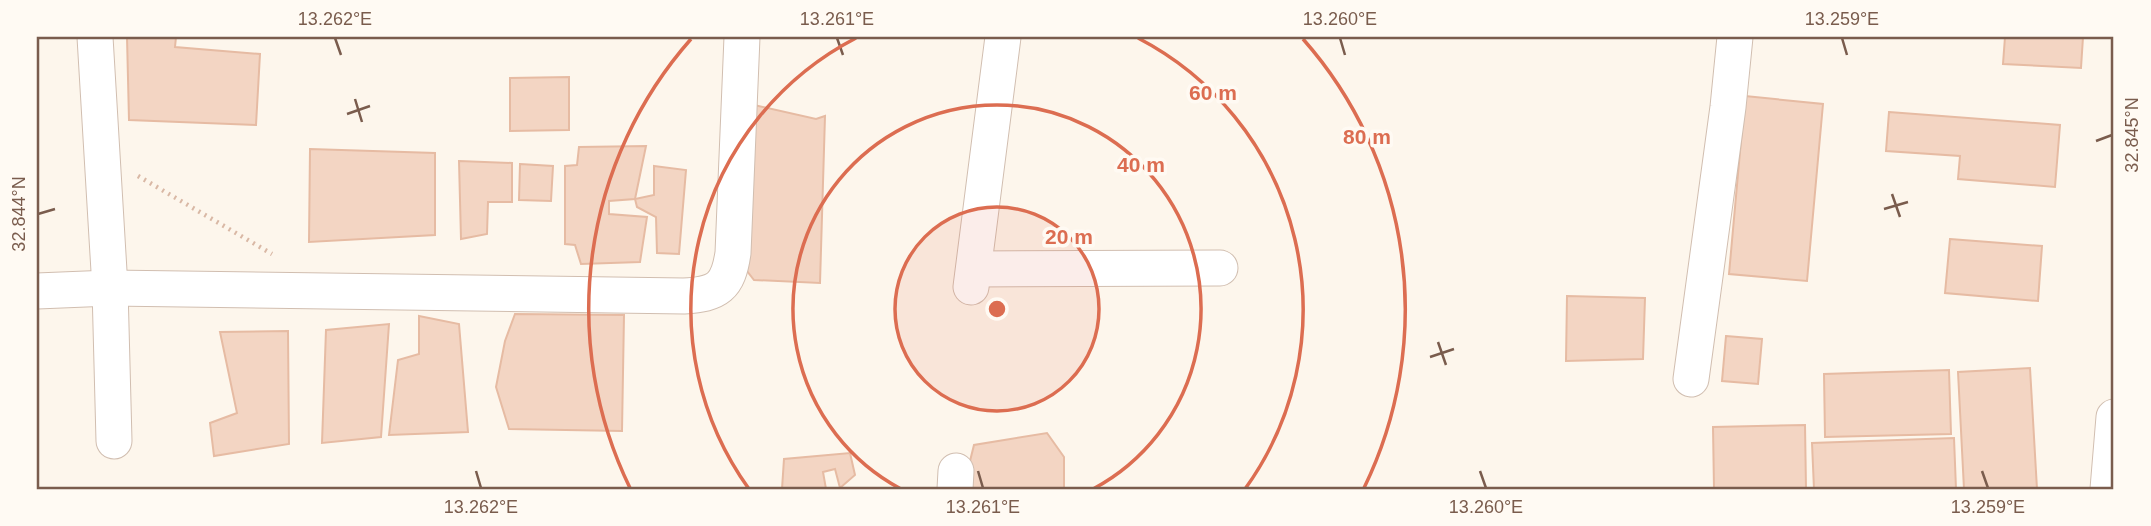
<svg xmlns="http://www.w3.org/2000/svg" width="2151" height="526" viewBox="0 0 2151 526" font-family="Arial,sans-serif">
	<style>
		.building { fill: #f3d5c3; stroke: #e6bba3; stroke-width: 2 }
		.lines { fill: none; stroke-linecap: round; stroke-linejoin: round }
		.minor-casing { stroke: #d1beb0; stroke-width: 37 }
		.path { stroke: #d9b8a5; stroke-width: 4.5; stroke-dasharray: 2 5; stroke-linecap: butt }
		.minor { stroke: #fff; stroke-width: 35 }
		.ticks { fill: none; stroke: #7a5c4d; stroke-width: 2.5 }
		.ring { fill: none; stroke: #dc6d51; stroke-width: 3.5 }
		.centre { fill: #dc6d51; stroke: #fffaf3; stroke-width: 3.5 }
		.ring-label { font-size: 21px; text-anchor: middle; font-weight: bold; fill: #dc6d51; stroke: #fffaf3; stroke-width: 7; stroke-linejoin: round; paint-order: stroke }
		.neatline { fill: none; stroke: #7a5c4d; stroke-width: 2.5 }
		.ticks-label { font-size: 18px; text-anchor: middle; fill: #7a5c4d }
	</style>
	<rect width="100%" height="100%" fill="#fdf6ec"/>
	<g class="building">
		<path d="M127,37H176L175,47L260,54L256,125L129,120Z"/>
		<path d="M2005,37H2083L2081,68L2003,64Z"/>
		<path d="M569,77V130L510,131V78Z"/>
		<path d="M1745,96L1823,104L1807,281L1729,274Z"/>
		<path d="M754,105L816,119L825,116L820,283L754,280L733,253Z"/>
		<path d="M1889,112L2060,125L2055,187L1958,179L1960,156L1886,151Z"/>
		<path d="M646,146L635,199L609,201V214L647,217L640,262L581,264L575,245L565,244V166L577,165L579,147Z"/>
		<path d="M310,149L435,153V235L309,242Z"/>
		<path d="M459,161L512,163V202H488L487,234L461,239Z"/>
		<path d="M520,164L553,166L551,201L519,200Z"/>
		<path d="M654,166L686,170L679,254L657,253L656,217L637,207L635,199L654,195Z"/>
		<path d="M1950,239L2042,246L2038,301L1945,293Z"/>
		<path d="M1567,296L1645,298L1643,359L1566,361Z"/>
		<path d="M515,314L624,315L622,431L509,429L496,387L505,341Z"/>
		<path d="M419,316L459,324L468,432L389,435L398,360L419,354Z"/>
		<path d="M389,324L381,437L322,443L326,330Z"/>
		<path d="M288,331L289,444L214,456L210,423L237,413L220,332Z"/>
		<path d="M1726,336L1762,339L1758,384L1722,381Z"/>
		<path d="M2030,368L2037,489H1964L1958,372Z"/>
		<path d="M1949,370L1951,434L1825,437L1824,374Z"/>
		<path d="M1805,425L1806,489H1714L1713,427Z"/>
		<path d="M1047,433L1064,457V489H963L974,445Z"/>
		<path d="M1954,438L1956,489H1814L1812,443Z"/>
		<path d="M850,453L855,475L840,488L835,469L823,472L826,489H782L784,459Z"/>
	</g>
	<g class="lines">
		<g class="minor-casing">
			<g id="minor">
				<path d="M95,37L110,288L114,441"/>
				<path d="M974,269L1220,268"/>
				<path d="M971,287L1003,37"/>
				<path d="M37,291L110,288L684,296C718,294 728,287 733,253L742,37"/>
				<path d="M1691,379L1728,107L1735,37"/>
				<path d="M955,489L956,471"/>
				<path d="M2108,489L2114,417"/>
			</g>
		</g>
		<path class="path" d="M138,176L272,254"/>
		<use href="#minor" class="minor"/>
	</g>
	<path class="ticks" d="M335,38L341,55M837,38L843,55M1340,38L1345,55M1842,38L1847,55M355,99L362,122M347,114L370,106M2096,141L2112,135M1892,194L1900,217M1884,209L1908,202M38,214L55,209M1438,342L1446,365M1430,357L1454,349M476,471L481,488M978,471L983,488M1480,471L1486,488M1982,471L1988,488"/>
	<circle cx="997" cy="309" r="102" fill="#dc6d51" fill-opacity=".12"/>
	<g class="ring">
		<circle cx="997" cy="309" r="102"/>
		<path d="M901 489A204 204 0 1 1 1093 489"/>
		<path d="M749 489A306 306 0 0 1 856 38M1138 38A306 306 0 0 1 1245 489"/>
		<path d="M630 488A408 408 0 0 1 691 39M1303 39A408 408 0 0 1 1364 488"/>
	</g>
	<circle cx="997" cy="309" r="10" class="centre"/>
	<g class="ring-label">
		<text x="1213" y="100">60 m</text>
		<text x="1367" y="144">80 m</text>
		<text x="1141" y="172">40 m</text>
		<text x="1069" y="244">20 m</text>
	</g>
	<rect width="2151" height="526" fill="none" stroke="#fffaf3" stroke-width="77"/>
	<rect x="38" y="38" width="2074" height="450" class="neatline"/>
	<g class="ticks-label">
		<text x="335" y="25">13.262°E</text>
		<text x="837" y="25">13.261°E</text>
		<text x="1340" y="25">13.260°E</text>
		<text x="1842" y="25">13.259°E</text>
		<text transform="translate(2132 135) rotate(-90)" y="6">32.845°N</text>
		<text transform="translate(19 214) rotate(-90)" y="6">32.844°N</text>
		<text x="481" y="513">13.262°E</text>
		<text x="983" y="513">13.261°E</text>
		<text x="1486" y="513">13.260°E</text>
		<text x="1988" y="513">13.259°E</text>
	</g>
</svg>
